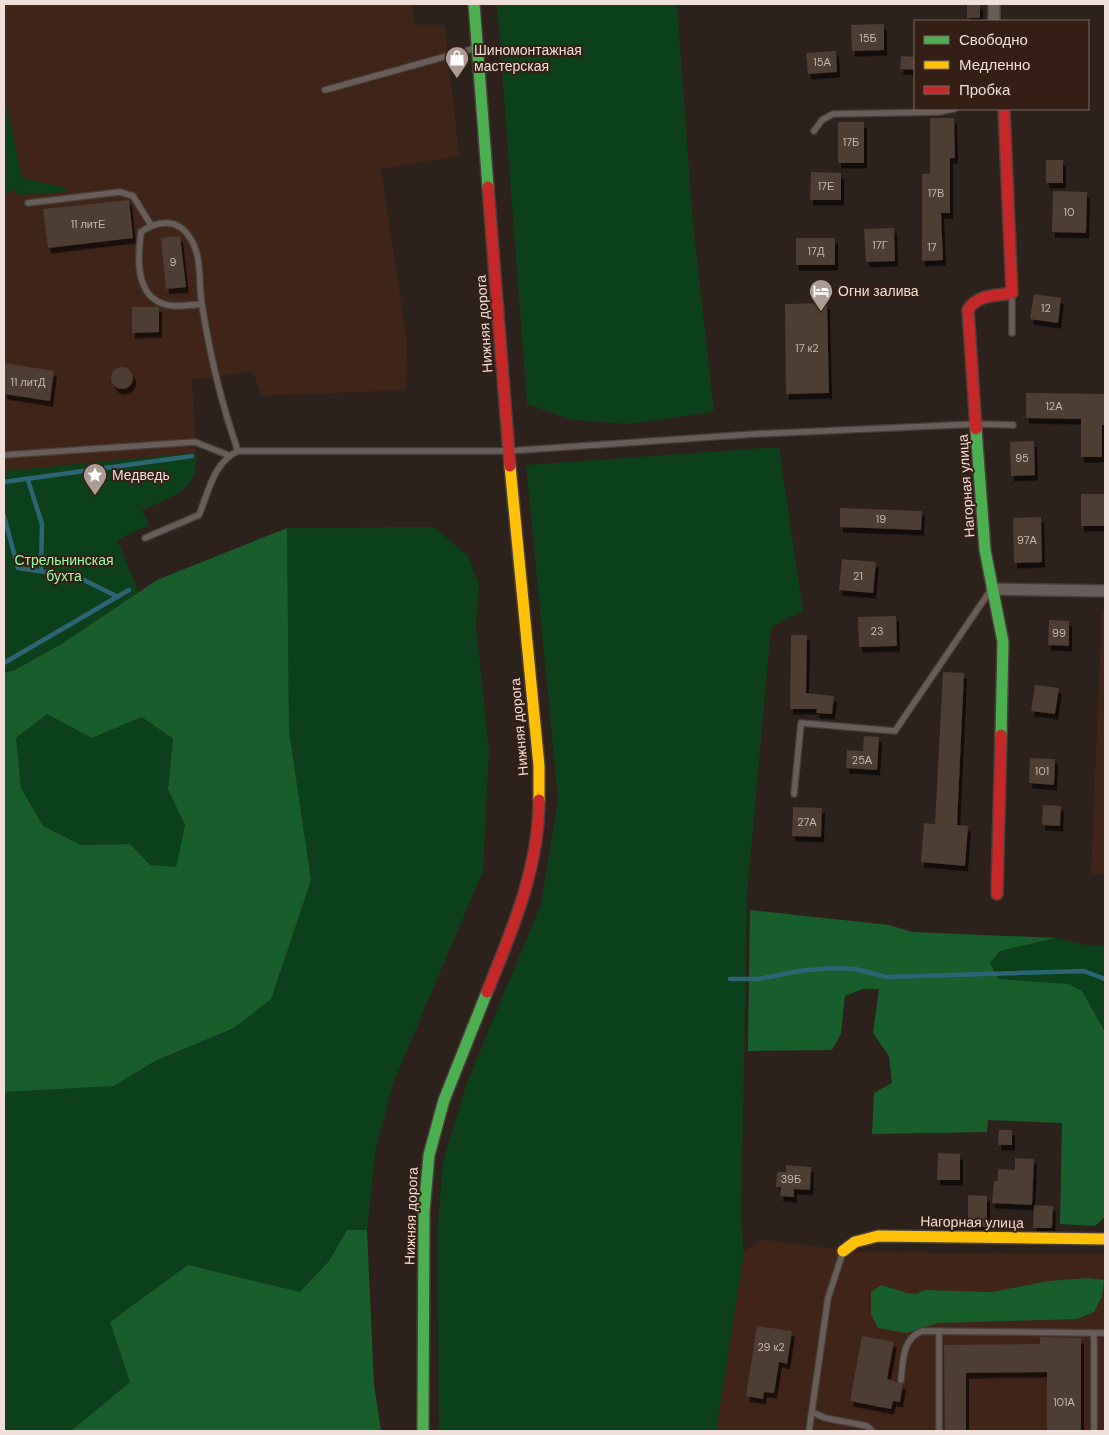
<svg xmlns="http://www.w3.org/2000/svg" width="1109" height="1435" viewBox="0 0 1109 1435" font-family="'DM Sans',sans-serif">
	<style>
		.built { fill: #402418 }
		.green { fill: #0c401a }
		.forest { fill: #175e2b; fill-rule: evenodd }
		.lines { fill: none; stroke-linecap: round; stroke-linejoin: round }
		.stream { stroke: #2b6676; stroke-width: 4.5 }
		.building { fill: #4d3c32; filter: url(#shadow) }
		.lane-casing { stroke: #493d3a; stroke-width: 8 }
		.street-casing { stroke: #493d3a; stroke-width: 14 }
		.fast-casing { stroke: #493d3a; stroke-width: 14 }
		.slow-casing { stroke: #493d3a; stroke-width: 14 }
		.jam-casing { stroke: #493d3a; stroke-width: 14 }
		.lane { stroke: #685d59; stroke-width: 5.5 }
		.street { stroke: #685d59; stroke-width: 11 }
		.fast { stroke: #4caf50; stroke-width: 11 }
		.slow { stroke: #ffc107; stroke-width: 11 }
		.jam { stroke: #c62828; stroke-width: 11 }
		.labels { text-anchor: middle; stroke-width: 4; stroke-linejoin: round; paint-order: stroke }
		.number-label { font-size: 11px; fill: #c7b6ae }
		.poi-label { font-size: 14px; fill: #f0dfd8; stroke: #351e13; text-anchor: start }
		.street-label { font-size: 14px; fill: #f0dfd8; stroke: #351e13 }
		.park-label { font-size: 14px; fill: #98feaa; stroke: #351e13 }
	</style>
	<defs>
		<filter id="shadow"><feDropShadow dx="3" dy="5.5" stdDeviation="0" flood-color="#0009"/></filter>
	</defs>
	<rect width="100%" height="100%" fill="#2d211b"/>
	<g class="built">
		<path d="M4,4H412L415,25H445L459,156L381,169L407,341L406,390L262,396L252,371L192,380L196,453L4,471V189L16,188L17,195L65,188L22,178L4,94Z"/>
		<path d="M1102,611H1105V874H1091Z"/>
		<path d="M761,1239L854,1252L1105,1254V1431H716L744,1252Z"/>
	</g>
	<g class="green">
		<path d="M497,4H677L693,223L714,412L628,424L573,420L527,404Z"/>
		<path d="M4,94L22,178L66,188V192L17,195L16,188L4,195Z"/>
		<path d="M779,447L803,611L771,627L747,896L741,1222L744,1252L716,1431H439L437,1233L443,1162L466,1085L541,904L558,800L526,465Z"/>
		<path d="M196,453C200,490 170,498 142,510L149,525L117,540L139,592L63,643L15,670L4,673V471Z"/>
		<path d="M434,527L469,557L479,585L476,625L489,751L483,871L394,1081L376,1148L367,1230H347L329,1261L300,1292L259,1283L110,1322L130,1382L71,1431H4V1092L114,1086L155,1061L234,1028L311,880L289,731L287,528Z"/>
		<path d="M47,713L92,738L142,717L173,739L168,789L185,825L176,867L150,865L130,844L81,845L43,826L21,788L16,738Z"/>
		<path d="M1056,938L1086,945H1105V1032L1082,991L999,979L990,963L1000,951Z"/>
	</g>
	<g class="forest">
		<path d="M287,528L289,731L311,880L271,999L234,1028L155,1061L114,1086L4,1092V673L15,670L63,643L157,580ZM47,714L92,738L142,717L173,739L168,789L185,825L176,867L150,865L130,844L81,845L43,826L21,788L16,738Z"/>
		<path d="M750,910L889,925L912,932L1056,938L1000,951L990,963L999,979L1068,984L1082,991L1105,1032V1217L1095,1226L1060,1224L1062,1123L988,1120L987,1132L872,1134L874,1093L892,1083L889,1056L873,1033L879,989H863L845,996L841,1034L832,1050L748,1051Z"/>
		<path d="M347,1230H367L374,1385L381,1431H71L130,1382L110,1322L188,1265L300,1292L329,1261Z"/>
		<path d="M1088,1278L1104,1280L1102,1297L1094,1312L1077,1319L938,1323L906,1333L878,1328L871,1314V1292L881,1285L907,1293L916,1294L925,1290L991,1292L1049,1281Z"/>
	</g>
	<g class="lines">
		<g class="stream">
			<path d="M28,480L42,524L41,570"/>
			<path d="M4,482L192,456"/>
			<path d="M4,516L18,568L58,574"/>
			<path d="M84,580L118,597"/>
			<path d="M4,663L129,590"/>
			<path d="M730,979H759L799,971L831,968L855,969L887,977L1084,971L1105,979"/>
		</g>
	</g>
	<g class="building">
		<rect x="967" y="4" width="13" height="14"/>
		<path d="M884,24V50L852,51L851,25Z"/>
		<path d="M836,51L837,72L808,74L806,53Z"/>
		<path d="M901,56L915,57V70L900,69Z"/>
		<path d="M930,118H954L955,158H950V213H941L943,260L922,261V174H930Z"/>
		<rect x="838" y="122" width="26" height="41"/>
		<rect x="1046" y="160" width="17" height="23"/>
		<path d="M811,172L841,173V200H810Z"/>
		<path d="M1053,191L1087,192L1086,233L1052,232Z"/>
		<path d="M129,200L133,238L48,248L43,209Z"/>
		<path d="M894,228L895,261L866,262L864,229Z"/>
		<path d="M180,236L186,287L166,289L161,238Z"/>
		<rect x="796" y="238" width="39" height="27"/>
		<path d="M1034,294L1061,298L1058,323L1030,319Z"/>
		<path d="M827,303L829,393L786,394L785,304Z"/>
		<path d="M132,307H159V332L132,333Z"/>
		<path d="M4,363L54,371L50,401L4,394Z"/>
		<circle cx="122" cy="378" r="11"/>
		<path d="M1026,393L1105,394V425H1102V457H1081V419L1026,418Z"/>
		<path d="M1034,441L1035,475L1011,476L1010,442Z"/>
		<rect x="1081" y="494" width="24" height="32"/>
		<path d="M840,508L922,511L921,530L840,527Z"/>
		<path d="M1041,517L1042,562L1014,563L1013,518Z"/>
		<path d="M842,559L876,562L873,593L839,590Z"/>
		<path d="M896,616L897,646L859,647L858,617Z"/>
		<path d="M1049,620L1069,621V646L1048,645Z"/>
		<path d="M791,635H807L806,693L834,696L832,714L816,713L817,709H790Z"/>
		<path d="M943,672L964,673L957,825L968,826L965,866L921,862L924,823L935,824Z"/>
		<path d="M1035,685L1059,688L1055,714L1031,711Z"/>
		<path d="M864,736L879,737L877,770L846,768L847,750L863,751Z"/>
		<path d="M1030,758L1055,759L1054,785L1029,783Z"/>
		<path d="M1043,805L1061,806L1060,826L1042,825Z"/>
		<path d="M793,807L822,808L821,837L792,836Z"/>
		<path d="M999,1130H1012V1145H998Z"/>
		<path d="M938,1153L960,1154V1180H937Z"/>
		<path d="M1015,1158L1034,1159L1032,1205L992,1203L994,1181H998V1169L1015,1170Z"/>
		<path d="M786,1165L811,1167L810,1190L794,1189V1197L780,1196L781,1187H776L777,1172H786Z"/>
		<path d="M968,1195L987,1196V1227H968Z"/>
		<path d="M1034,1205L1053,1206L1052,1228H1033Z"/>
		<path d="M757,1326L792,1331L787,1364L779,1362L774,1393L764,1392L763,1399L746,1396Z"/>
		<path d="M862,1336L894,1342L887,1379L903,1384L900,1402L893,1401L891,1409L850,1401Z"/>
		<path d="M1040,1337L1081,1338V1431H1047V1372L966,1373V1431H945L944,1345L1040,1344Z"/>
	</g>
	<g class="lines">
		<g class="lane-casing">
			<g id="lane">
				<path d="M325,90L476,48"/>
				<path d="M814,131L822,120L833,114L939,112L954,109"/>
				<path d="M28,203L120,192L133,196L151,225"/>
				<path d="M1012,295V333"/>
				<path d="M202,304C193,305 183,306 174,306C135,303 137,261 141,232C158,220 178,218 190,238C203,257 198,284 202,305C210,355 221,403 238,451"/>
				<path d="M4,455L195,442L228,455"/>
				<path d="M145,538L199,515C209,491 213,463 238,451H508L755,434L977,424L1013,425"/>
				<path d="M794,794L801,723L895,731L990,591"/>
				<path d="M939,1331V1431"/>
				<path d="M1094,1333H1105"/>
				<path d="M901,1380C903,1361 902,1339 922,1331L1094,1333V1431"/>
				<path d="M812,1412L825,1418L867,1426L872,1431"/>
				<path d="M809,1431L828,1298L843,1252"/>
			</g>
		</g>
		<g class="street-casing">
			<g id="street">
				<path d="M994,4V21"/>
				<path d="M992,589L1105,591"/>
			</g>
		</g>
		<g class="fast-casing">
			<g id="fast">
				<path d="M474,4L488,187"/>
				<path d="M976,429L985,550L1003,642L1001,735"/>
				<path d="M423,1431L424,1211L429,1155L444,1100L487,992"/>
			</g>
		</g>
		<g class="slow-casing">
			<g id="slow">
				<path d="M510,466L539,766V800"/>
				<path d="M843,1251L855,1242L878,1236L1105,1239"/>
			</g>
		</g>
		<g class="jam-casing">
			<g id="jam">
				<path d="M488,187L510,466"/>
				<path d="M976,429L968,310C977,294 996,296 1012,293L1004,109"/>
				<path d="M997,894L1001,735"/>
				<path d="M487,992C512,931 539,868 539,800"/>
			</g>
		</g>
		<use href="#lane" class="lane"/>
		<use href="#street" class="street"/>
		<use href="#fast" class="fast"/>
		<use href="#slow" class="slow"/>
		<use href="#jam" class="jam"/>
	</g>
	<defs>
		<g id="shop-pin" transform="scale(1.25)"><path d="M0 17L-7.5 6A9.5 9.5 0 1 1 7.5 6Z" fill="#ac9c96" stroke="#351e13"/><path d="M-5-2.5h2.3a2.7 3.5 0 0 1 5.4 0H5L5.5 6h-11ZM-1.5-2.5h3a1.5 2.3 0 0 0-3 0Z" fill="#fff"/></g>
		<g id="hotel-pin" transform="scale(1.25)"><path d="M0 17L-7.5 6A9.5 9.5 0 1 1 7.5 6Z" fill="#ac9c96" stroke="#351e13"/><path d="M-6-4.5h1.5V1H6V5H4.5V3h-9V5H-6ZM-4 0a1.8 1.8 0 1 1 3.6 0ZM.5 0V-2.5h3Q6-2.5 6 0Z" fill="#fff"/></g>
		<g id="sight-pin" transform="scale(1.25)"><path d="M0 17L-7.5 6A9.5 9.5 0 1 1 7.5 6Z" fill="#ac9c96" stroke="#351e13"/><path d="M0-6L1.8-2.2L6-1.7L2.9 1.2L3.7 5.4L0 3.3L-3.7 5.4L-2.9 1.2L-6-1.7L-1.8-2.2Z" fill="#fff"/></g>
	</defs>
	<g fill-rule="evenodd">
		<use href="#shop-pin" x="457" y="58"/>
		<use href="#hotel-pin" x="821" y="291"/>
		<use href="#sight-pin" x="95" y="475"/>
	</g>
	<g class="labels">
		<g class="number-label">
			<text x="868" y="42">15Б</text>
			<text x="822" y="66">15А</text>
			<text x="851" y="146">17Б</text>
			<text x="826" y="190">17Е</text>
			<text x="936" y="197">17В</text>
			<text x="1069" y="216">10</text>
			<text x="88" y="228">11 литЕ</text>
			<text x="880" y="249">17Г</text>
			<text x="932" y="251">17</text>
			<text x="816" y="255">17Д</text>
			<text x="173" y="266">9</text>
			<text x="1046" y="312">12</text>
			<text x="807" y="352">17 к2</text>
			<text x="28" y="386">11 литД</text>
			<text x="1054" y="410">12А</text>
			<text x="1022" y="462">95</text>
			<text x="881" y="523">19</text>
			<text x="1027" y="544">97А</text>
			<text x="858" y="580">21</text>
			<text x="877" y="635">23</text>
			<text x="1059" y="637">99</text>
			<text x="862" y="764">25А</text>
			<text x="1042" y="775">101</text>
			<text x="807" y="826">27А</text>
			<text x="791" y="1183">39Б</text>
			<text x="771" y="1351">29 к2</text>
			<text x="1064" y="1406">101А</text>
		</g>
		<g class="poi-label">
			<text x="474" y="55">Шиномонтажная<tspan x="474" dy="16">мастерская</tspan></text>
			<text x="838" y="296">Огни залива</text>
			<text x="112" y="480">Медведь</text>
		</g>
		<g class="street-label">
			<text transform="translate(484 324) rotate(-94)" y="5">Нижняя дорога</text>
			<text transform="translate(966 486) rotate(-94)" y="5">Нагорная улица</text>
			<text transform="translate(519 727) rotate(-95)" y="5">Нижняя дорога</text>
			<text transform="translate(411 1216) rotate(-88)" y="5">Нижняя дорога</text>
			<text transform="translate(972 1222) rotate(1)" y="5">Нагорная улица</text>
		</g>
		<g class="park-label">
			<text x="64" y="565">Стрельнинская<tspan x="64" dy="16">бухта</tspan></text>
		</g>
	</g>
	<rect width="1109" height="1435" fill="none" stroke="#f0dfd8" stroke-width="10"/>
	<rect x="914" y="20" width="175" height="90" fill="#351e13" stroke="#806b62"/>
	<rect x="924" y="36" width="25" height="8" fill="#4caf50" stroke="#806b62"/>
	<text x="959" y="45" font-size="15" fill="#f0dfd8">Свободно</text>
	<rect x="924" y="61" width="25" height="8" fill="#ffc107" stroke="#806b62"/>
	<text x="959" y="70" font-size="15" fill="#f0dfd8">Медленно</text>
	<rect x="924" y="86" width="25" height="8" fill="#c62828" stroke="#806b62"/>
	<text x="959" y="95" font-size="15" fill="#f0dfd8">Пробка</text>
</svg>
